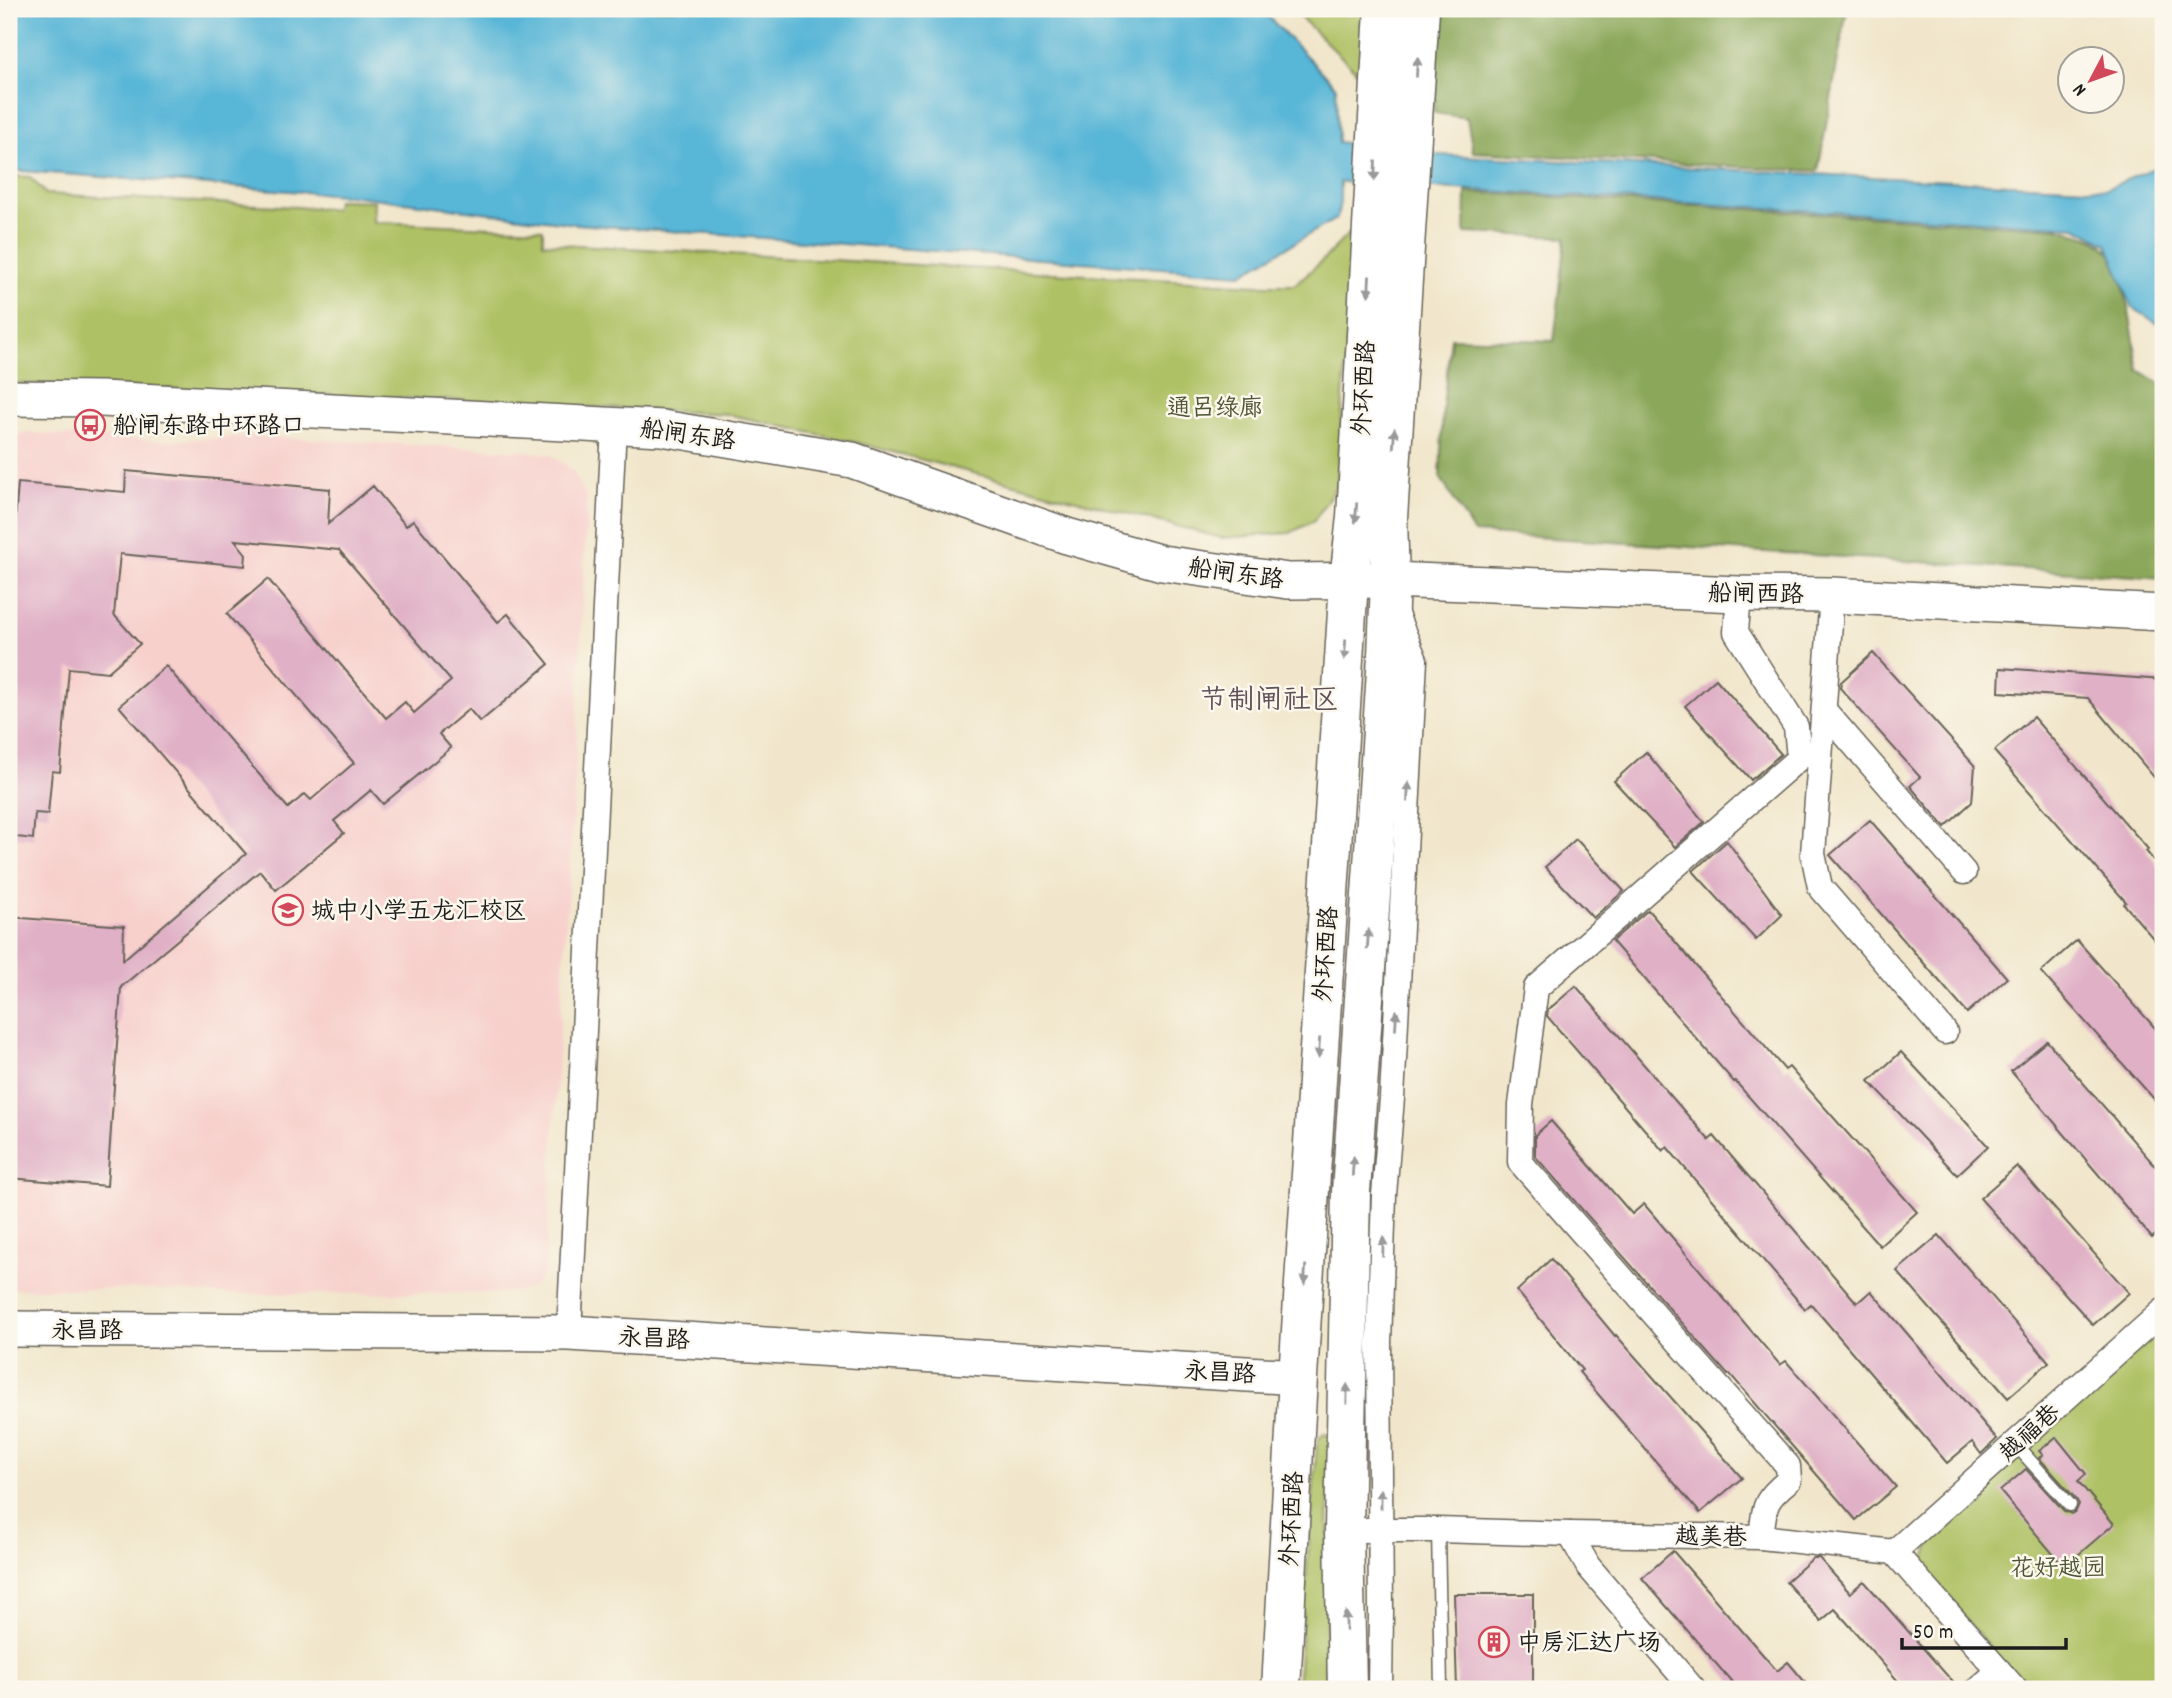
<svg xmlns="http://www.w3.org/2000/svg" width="2172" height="1698" viewBox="0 0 2172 1698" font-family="Dekko,'LXGW WenKai TC',sans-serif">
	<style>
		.built { fill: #f7d0cc }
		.green { fill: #afc165; stroke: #666e40; stroke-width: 2 }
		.forest { fill: #8ba75a; stroke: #54623b; stroke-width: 2 }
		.water { fill: #58b6d7; stroke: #3a697a; stroke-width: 2 }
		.building { fill: #e0b0c6 }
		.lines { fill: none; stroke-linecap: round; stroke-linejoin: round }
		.lane-casing { stroke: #676359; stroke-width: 15 }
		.street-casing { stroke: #676359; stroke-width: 27 }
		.secondary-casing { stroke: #676359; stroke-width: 38 }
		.primary-casing { stroke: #676359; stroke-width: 41 }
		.lane { stroke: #fff; stroke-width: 12 }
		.street { stroke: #fff; stroke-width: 24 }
		.secondary { stroke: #fff; stroke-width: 35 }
		.primary { stroke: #fff; stroke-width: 38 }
		.oneway { fill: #999 }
		.labels { text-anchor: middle; stroke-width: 5; stroke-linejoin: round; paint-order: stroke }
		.street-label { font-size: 24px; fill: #1c1c1c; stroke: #fbf7ec }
		.park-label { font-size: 24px; fill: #4f5636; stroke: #fbf7ec }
		.poi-label { font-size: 24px; fill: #1c1c1c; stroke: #fbf7ec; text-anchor: start }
		.quarter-label { font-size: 28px; fill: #615058; stroke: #fbf7ec }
	</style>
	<rect width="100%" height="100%" fill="#fbf7ec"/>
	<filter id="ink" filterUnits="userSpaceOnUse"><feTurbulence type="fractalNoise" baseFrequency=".0143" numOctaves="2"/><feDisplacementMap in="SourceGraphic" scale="14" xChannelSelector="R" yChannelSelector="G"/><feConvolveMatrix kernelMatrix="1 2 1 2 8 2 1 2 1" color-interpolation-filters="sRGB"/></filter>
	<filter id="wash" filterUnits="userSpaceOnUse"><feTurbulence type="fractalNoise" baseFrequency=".00686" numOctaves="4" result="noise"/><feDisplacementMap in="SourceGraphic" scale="28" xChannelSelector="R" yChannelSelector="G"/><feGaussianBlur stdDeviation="1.57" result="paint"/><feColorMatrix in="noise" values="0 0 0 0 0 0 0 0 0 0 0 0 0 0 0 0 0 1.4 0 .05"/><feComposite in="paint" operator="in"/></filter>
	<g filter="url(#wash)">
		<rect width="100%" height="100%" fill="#f1e6cb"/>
		<path class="built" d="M28,433L163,441L251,436L527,451L552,455L573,471L587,498L575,778L546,1257L544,1272L537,1284L524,1290L506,1293L217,1294L145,1289H9V436Z"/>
		<g class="green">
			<path d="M1292,9H1363L1362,77Z"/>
			<path d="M9,176L30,177L46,194L334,209L337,200L374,201L373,222L543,229V243L1256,285H1294L1321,262L1355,227L1337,485L1314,521L1290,533L1222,538L858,443L727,414L388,397L9,383Z"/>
			<path d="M2163,1325V1688L2024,1689L1925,1570C1924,1551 1932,1539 1945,1525L2091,1388Z"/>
			<path d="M1324,1434L1330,1436L1325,1689H1297L1317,1445L1319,1438Z"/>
		</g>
		<g class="forest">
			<path d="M1439,9H1847L1818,171L1473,152L1467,118L1434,113Z"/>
			<path d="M1466,192L2058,228C2073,233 2092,236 2104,246C2126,266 2133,340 2139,370L2163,385V578L1474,533L1440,477L1443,406L1451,338L1554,341L1566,237L1465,233Z"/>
		</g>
		<path class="water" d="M9,9H1261L1336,87L1338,142L1440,155L2106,189L2163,164V327L2132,307L2107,244L2076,227L1340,182V202L1337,218L1241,274L576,224L357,196L9,170Z"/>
		<g id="blocks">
			<g class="building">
				<path d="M126,471L330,489L328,524L373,486L406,526L413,520L498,622L508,614L549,664L480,722L469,709L439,734L451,748L383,804L371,790L334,821L344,833L276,890L260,871L121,987L107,1186L9,1178V917L124,926L123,960L246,854L119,706L166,666L288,808L305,794L311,800L354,763L227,614L268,579L386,718L405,702L414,713L451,681L339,550L235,540L246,554L245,566L120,554L114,615L140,644L108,672L69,668L60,772L52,771L48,814L35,813L33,839L9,836V601L18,483L125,492Z"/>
				<path d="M1873,653L1975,766L1972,802L1945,827L1910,786L1920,777L1840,688L1841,682Z"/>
				<path d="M2000,668L2163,680V788L2088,698L1999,692Z"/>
				<path d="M1716,679L1781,754L1751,780L1685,706Z"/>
				<path d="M2033,717L2148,849L2146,851L2163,872V950L2124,904L2126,902L1994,751Z"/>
				<path d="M1646,752L1704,822L1675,847L1614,781Z"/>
				<path d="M1870,820L2007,978L1967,1013L1830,855Z"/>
				<path d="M1576,839L1624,891L1593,918L1545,867Z"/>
				<path d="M1727,841L1782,915L1756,940L1693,871Z"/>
				<path d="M1648,910L1785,1070L1789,1067L1917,1212L1880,1246L1735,1081L1734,1082L1612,941Z"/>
				<path d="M2077,940L2163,1037V1109L2041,972Z"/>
				<path d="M1576,986L1709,1140L1714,1136L1857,1303L1871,1291L1997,1439L1981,1454L1972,1442L1947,1463L1811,1304L1805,1309L1667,1147L1663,1151L1547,1016L1548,1010Z"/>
				<path d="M2047,1041L2163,1175V1229L2152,1238L2011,1071Z"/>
				<path d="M1901,1052L1988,1146L1957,1175L1869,1081Z"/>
				<path d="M1551,1121L1632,1214L1644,1204L1780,1365L1786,1361L1896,1487L1856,1520L1730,1374L1728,1375L1535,1156V1135Z"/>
				<path d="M2017,1166L2129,1293L2093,1325L1980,1198Z"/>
				<path d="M1939,1235L2049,1362L2008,1398L1897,1271Z"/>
				<path d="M1551,1259L1615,1336L1616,1335L1742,1478L1700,1513L1579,1372L1582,1370L1517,1291Z"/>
				<path d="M2056,1437L2086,1474L2078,1481L2114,1524L2064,1567L2000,1491L2026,1469L2064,1511L2071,1514L2076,1511L2079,1504L2076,1499L2039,1458L2043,1455L2039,1451Z"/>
				<path d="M1673,1551L1777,1671L1788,1662L1811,1689H1738L1642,1578Z"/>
				<path d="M1813,1558H1819L1850,1593L1864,1581L1959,1689H1905L1835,1609L1821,1621L1786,1582Z"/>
				<path d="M1454,1594H1533V1689H1457Z"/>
			</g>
		</g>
	</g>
	<g filter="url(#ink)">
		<use href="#blocks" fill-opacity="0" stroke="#676359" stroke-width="2"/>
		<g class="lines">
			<g class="lane-casing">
				<g id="lane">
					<path d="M2015,1444L2070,1505"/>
					<path d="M1438,1530L1441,1689"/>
				</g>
			</g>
			<g class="street-casing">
				<g id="street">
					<path d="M1739,594L1736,632L1796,727L1799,758L1536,988L1521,1105L1520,1162L1788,1466L1789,1480C1763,1501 1765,1505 1761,1537"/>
					<path d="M1832,595L1813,854L1820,887L1945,1032"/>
					<path d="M1824,710L1964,872"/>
					<path d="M569,1333L614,426"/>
					<path d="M1365,1530H1438L1570,1534L1761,1537L1894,1552L2015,1689"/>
					<path d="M1570,1534L1588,1566L1693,1689"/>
					<path d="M1894,1552L2163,1311"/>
					<path d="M1380,1689L1381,1612L1379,1343L1384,1195L1392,1098L1415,660L1394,610"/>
					<path d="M1978,1689L1999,1671"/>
				</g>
			</g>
			<g class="secondary-casing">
				<g id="secondary">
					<path d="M9,398L101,399L662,428L852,460L1067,536L1162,563L1288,581L1390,580L1739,594L1832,595L2163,613"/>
					<path d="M9,1329L569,1333L1298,1377"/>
				</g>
			</g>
			<g class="primary-casing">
				<g id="primary">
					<path d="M1281,1689L1298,1377L1349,581L1356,517L1384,9"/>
					<path d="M1347,1689L1344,1530L1351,1192L1387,656L1390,580L1388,518L1420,9"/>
				</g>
			</g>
			<use href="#lane" class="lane"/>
			<use href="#street" class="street"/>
			<use href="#secondary" class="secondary"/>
			<use href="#primary" class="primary"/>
		</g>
		<defs><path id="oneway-solid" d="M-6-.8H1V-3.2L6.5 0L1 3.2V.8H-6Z" transform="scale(1.75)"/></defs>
		<g class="oneway">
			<use href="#oneway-solid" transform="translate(1417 67) rotate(-87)"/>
			<use href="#oneway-solid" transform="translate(1375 171) rotate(93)"/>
			<use href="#oneway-solid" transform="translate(1369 286) rotate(93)"/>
			<use href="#oneway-solid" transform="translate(1394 438) rotate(-86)"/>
			<use href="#oneway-solid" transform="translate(1356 513) rotate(94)"/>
			<use href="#oneway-solid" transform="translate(1345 650) rotate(94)"/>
			<use href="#oneway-solid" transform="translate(1408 792) rotate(-87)"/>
			<use href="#oneway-solid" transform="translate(1368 939) rotate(-86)"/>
			<use href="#oneway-solid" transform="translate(1396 1020) rotate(-87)"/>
			<use href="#oneway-solid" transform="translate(1319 1048) rotate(94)"/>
			<use href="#oneway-solid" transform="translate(1353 1166) rotate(-86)"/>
			<use href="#oneway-solid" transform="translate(1383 1247) rotate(-88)"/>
			<use href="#oneway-solid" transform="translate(1305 1275) rotate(94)"/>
			<use href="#oneway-solid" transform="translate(1347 1394) rotate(-89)"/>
			<use href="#oneway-solid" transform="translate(1381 1499) rotate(-90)"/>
			<use href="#oneway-solid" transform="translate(1346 1621) rotate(-91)"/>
		</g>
	</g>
	<defs>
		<g id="bus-ring" transform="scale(1.575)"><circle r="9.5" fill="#fbf7ec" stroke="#d1495b" stroke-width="1.5"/><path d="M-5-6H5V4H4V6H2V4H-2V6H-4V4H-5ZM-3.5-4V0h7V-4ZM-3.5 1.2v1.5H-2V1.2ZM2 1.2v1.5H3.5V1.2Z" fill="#d1495b"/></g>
		<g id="school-ring" transform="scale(1.575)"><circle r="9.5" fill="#fbf7ec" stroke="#d1495b" stroke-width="1.5"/><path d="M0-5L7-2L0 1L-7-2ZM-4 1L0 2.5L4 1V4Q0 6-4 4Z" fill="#d1495b"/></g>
		<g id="building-ring" transform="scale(1.575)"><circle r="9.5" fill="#fbf7ec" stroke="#d1495b" stroke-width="1.5"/><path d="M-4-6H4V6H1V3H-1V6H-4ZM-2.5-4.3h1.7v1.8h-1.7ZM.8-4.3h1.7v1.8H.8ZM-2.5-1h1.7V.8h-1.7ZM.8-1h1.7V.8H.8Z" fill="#d1495b"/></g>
	</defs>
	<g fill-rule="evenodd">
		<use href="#bus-ring" x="90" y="425"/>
		<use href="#school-ring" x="288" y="910"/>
		<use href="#building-ring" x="1494" y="1642"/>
	</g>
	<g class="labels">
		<g class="street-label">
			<text transform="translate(1363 388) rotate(-87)" y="8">外环西路</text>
			<text transform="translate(688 434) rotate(8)" y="8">船闸东路</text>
			<text transform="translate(1236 573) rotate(8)" y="8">船闸东路</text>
			<text transform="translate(1756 593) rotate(1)" y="8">船闸西路</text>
			<text transform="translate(1325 954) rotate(-86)" y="8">外环西路</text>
			<text x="87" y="1338">永昌路</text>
			<text transform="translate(654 1338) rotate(3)" y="8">永昌路</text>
			<text transform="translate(1220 1372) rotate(3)" y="8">永昌路</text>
			<text transform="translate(2029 1432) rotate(-42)" y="8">越福巷</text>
			<text transform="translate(1291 1519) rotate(-87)" y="8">外环西路</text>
			<text transform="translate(1711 1536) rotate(1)" y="8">越美巷</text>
		</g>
		<g class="park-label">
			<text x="1215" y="415">通吕绿廊</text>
			<text x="2058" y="1575">花好越园</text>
		</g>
		<g class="poi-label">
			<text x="113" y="433">船闸东路中环路口</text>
			<text x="311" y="918">城中小学五龙汇校区</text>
			<text x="1517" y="1650">中房汇达广场</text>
		</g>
		<g class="quarter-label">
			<text x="1269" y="708">节制闸社区</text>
		</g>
	</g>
	<rect width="2172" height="1698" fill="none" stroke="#fbf7ec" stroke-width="35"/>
	<g transform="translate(2091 80) rotate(229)"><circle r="33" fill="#fbf7ec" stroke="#a29f99" stroke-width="2"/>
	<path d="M0-5L12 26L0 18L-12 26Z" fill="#d1495b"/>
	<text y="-10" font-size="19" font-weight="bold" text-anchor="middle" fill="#1c1c1c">N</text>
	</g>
	<path d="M1902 1638v10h164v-10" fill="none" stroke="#1c1c1c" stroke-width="3.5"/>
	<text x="1913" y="1638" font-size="21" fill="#1c1c1c" stroke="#fbf7ec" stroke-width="5" paint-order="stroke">50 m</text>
</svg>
